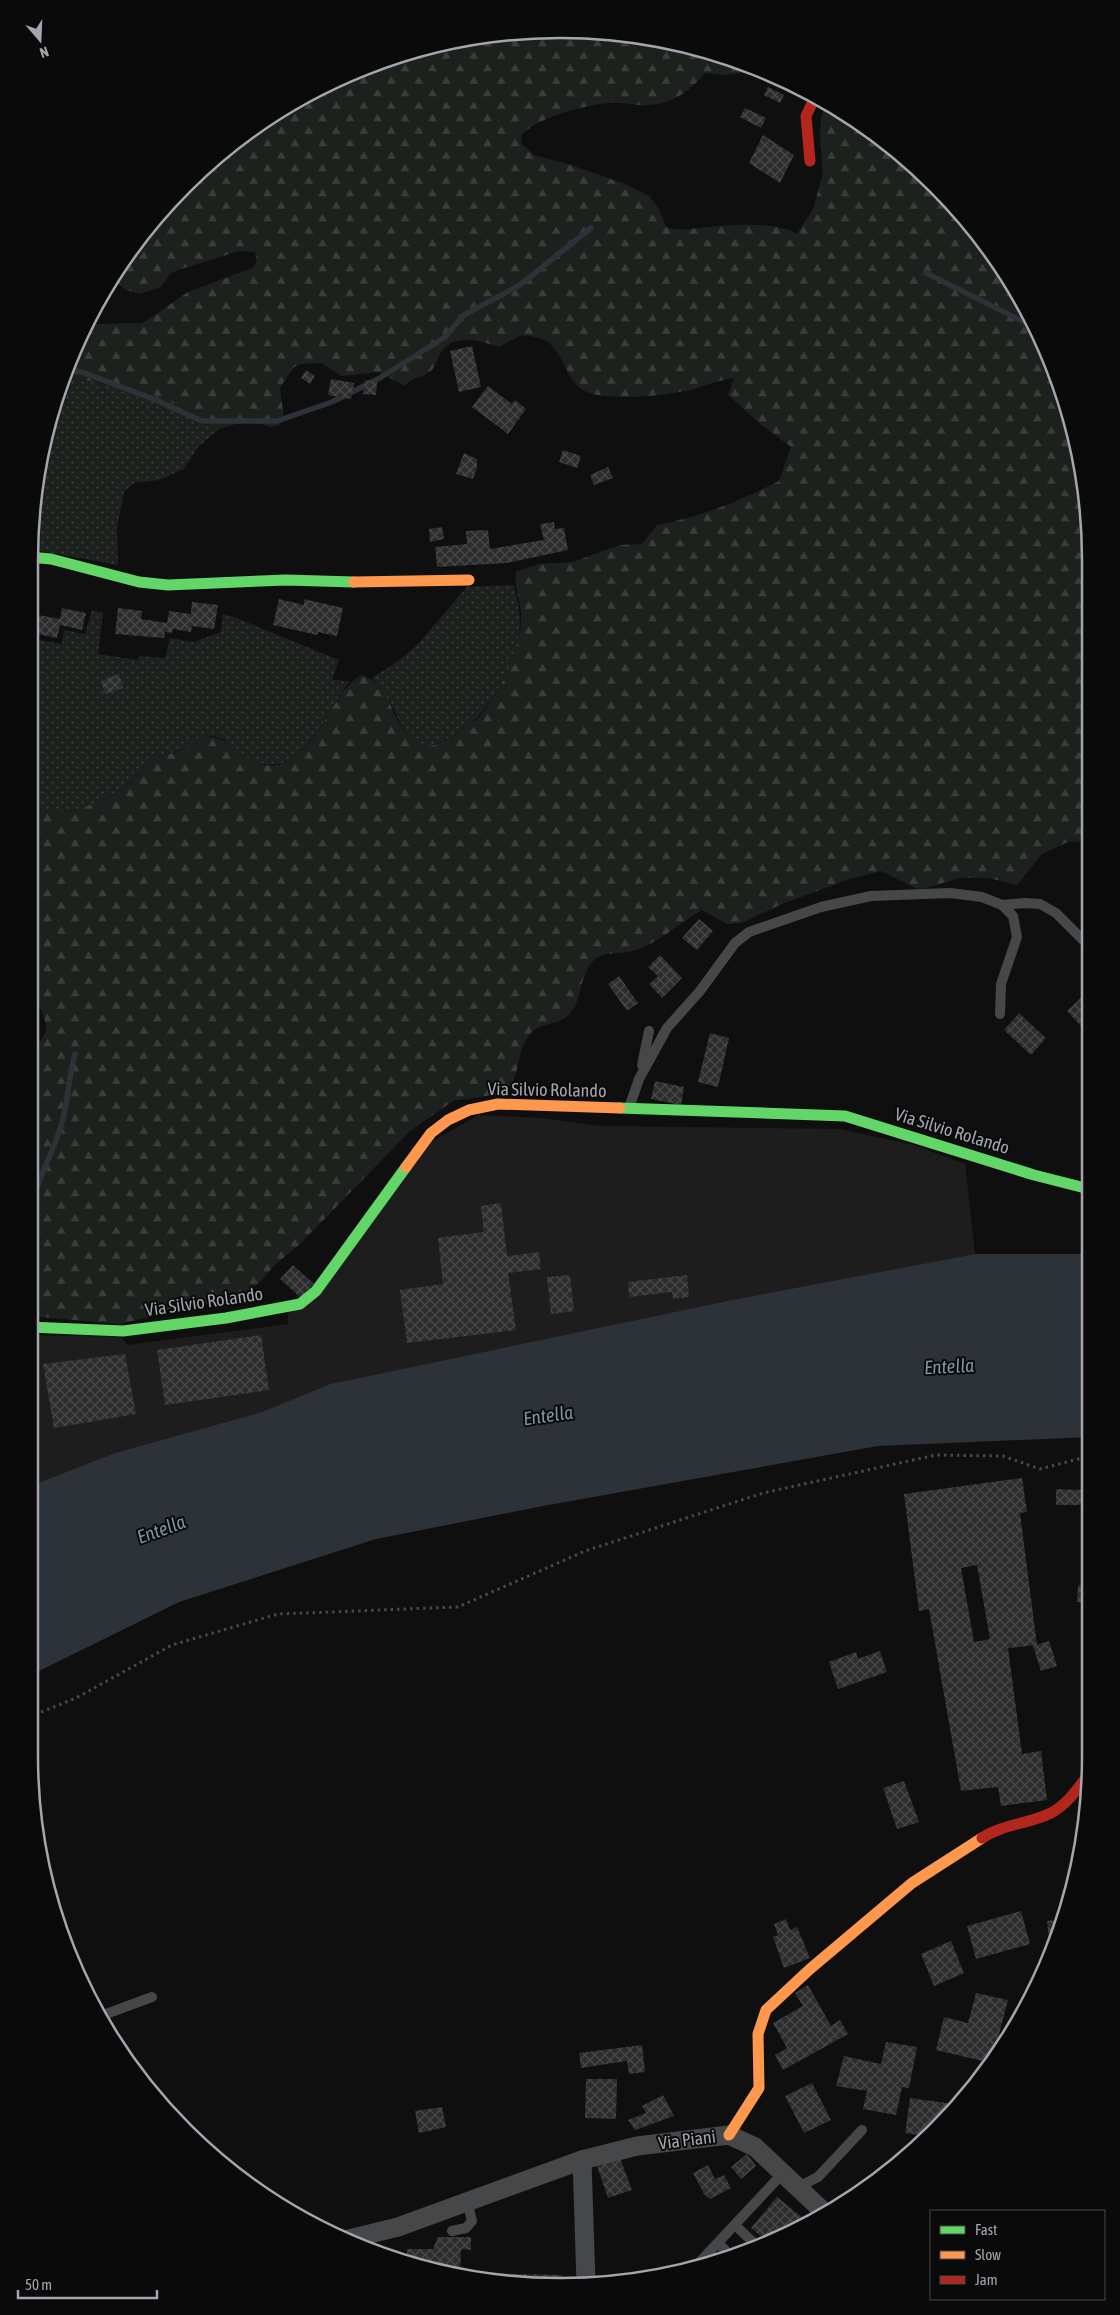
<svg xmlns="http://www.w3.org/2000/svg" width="1120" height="2315" viewBox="0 0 1120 2315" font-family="'Asap Condensed',sans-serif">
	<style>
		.built { fill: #1d1d1e }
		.grass { fill: url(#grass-dots) }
		.forest { fill: url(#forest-firs) }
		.water { fill: #2c3237 }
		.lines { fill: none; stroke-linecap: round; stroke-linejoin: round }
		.stream { stroke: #2c3237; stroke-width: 5.5 }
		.building { fill: url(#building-cross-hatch); fill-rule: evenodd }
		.path { stroke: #47494b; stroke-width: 3; stroke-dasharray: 2.5 4; stroke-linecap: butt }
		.lane { stroke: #454749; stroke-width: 10 }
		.street { stroke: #454749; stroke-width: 19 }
		.fast { stroke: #63d668; stroke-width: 11 }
		.slow { stroke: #ff974d; stroke-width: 11 }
		.jam { stroke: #b3261e; stroke-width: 11 }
		.labels { text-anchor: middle; stroke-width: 4; stroke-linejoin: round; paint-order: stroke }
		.street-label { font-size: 18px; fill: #a2a7af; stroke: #0a0a0b }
		.water-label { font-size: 19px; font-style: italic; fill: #7d96a7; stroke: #0a0a0b }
		.rim { fill: none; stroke: #a2a7af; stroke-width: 2.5 }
	</style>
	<defs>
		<pattern id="grass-dots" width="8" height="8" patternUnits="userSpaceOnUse" patternTransform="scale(1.25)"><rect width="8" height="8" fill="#1c211d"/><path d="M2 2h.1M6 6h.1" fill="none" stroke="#3a3e3b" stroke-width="1.8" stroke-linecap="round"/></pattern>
		<pattern id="forest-firs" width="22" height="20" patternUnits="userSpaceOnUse" patternTransform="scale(1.25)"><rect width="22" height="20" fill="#1c211d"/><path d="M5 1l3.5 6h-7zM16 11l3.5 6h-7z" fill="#3a3e3b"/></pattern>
		<pattern id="building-cross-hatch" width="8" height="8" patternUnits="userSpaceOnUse" patternTransform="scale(1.25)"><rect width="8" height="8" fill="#2d2d2e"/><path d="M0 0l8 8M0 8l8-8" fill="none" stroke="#48494a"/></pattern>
	</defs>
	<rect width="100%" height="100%" fill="#0f0f10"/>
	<path class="built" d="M478,1115L543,1118L599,1126L839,1129L914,1145L965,1164L975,1254L737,1299L330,1384L263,1412L115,1453L29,1488V1335L122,1337L127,1345L288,1324V1314L433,1141Z"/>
	<g class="grass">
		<path d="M64,375L179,401L190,419L219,429L198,447L184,469L159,480L134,483L124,492L117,528L118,565L30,549L39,456Z"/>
		<path d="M514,585C519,605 522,622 518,641C510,681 482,722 446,740C439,743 428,748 421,745C403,739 400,720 392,706C386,696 379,687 372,678L401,659L419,643L467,587Z"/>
		<path d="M92,610L103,613L98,654L138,660L139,656L165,658L170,638L194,642L221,632L223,614L234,617L339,660L332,680L350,681C332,703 314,748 288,761C273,768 254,764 241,755C233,749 224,737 213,736C202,735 191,744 182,749C174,753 165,754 157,757C146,763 139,775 129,783C114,797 71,817 49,811C42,810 35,805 29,802V653L36,654L39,640L62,644L64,630L85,634Z"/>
	</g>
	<path class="forest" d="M560,29L664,39L746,64L741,73L726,75L705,73C688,94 667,107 639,105C629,104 619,102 609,103C587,104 533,119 521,136L522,144L534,155L571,165L625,184L649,196L659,209L666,227C679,232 694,228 708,227C733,225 776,221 797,234L813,209L823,173L820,136L821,118L825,105L884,139L982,237L1051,357L1087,490L1088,841L1068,842L1042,854L1017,885L989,878H960L919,890L881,871L850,879L782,904L742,923L727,924L702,910C678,923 660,943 633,951C619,955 605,950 593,961C578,976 583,1006 565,1018C552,1026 537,1023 528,1037C516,1054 521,1074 507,1093L453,1101L410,1131L300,1244L276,1264L257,1285L241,1296L119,1324L29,1316V1056C44,1032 53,1037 39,1005H29V802C35,805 42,810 49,811C71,817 114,797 130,783C139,775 146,763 157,757C164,754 172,754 179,751C187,747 194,740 202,738C230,728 251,781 288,761C321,744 331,694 361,675C397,686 388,729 420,744C431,750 449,739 458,733C464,728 471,724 477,719C500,697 523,645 521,613C520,598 514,587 516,572L539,564L573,562L619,545L642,544L657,525C700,517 740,501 779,481L791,447L759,423L728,395L734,378C719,380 705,386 690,390C662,396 627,399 598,395C558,389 571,344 535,337C530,336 525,335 520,336C513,339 506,343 499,347C480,341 455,332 441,352C438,358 436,365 432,370C424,378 412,376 405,386L379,372L341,376L322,363L300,364L293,368L280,388L284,419L279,425L271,427L249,420L219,429L190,419L179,401L64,375L69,356L85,327L96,324L143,323L188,292L252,268L257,261L255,252L240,251L178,270L171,273L161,287L140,294L126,290L111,278L118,265L185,184L265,118L357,69L457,39Z"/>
	<path class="water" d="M975,1254H1089L1090,1437L878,1446L543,1506L376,1539L179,1602L29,1676V1488L36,1484L115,1453L262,1412L330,1384L737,1299Z"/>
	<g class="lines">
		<g class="stream">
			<path d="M926,273L1034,327"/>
			<path d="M65,370L82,372L156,400L202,421H277L332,402L378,379L445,337L464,315L520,285L591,228"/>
			<path d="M29,1214C35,1183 52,1156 61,1126C68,1104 68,1078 75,1054"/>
		</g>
	</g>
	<g class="building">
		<path d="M768,87L784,95L780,103L764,95Z"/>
		<path d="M745,108L766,118L761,128L740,117Z"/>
		<path d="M763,135L794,155L780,183L749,163Z"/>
		<path d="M472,346L481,387L459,392L450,351Z"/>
		<path d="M306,370L315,376L310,384L301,378Z"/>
		<path d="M331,379L354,383L351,399L328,395Z"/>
		<path d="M365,380L377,382L376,395L363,394Z"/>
		<path d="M488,386L512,404L515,400L526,409L508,434L472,407Z"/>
		<path d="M563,450L581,456L577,468L559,462Z"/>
		<path d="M464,453L477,459V468L473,479L456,474Z"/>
		<path d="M608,467L613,478L594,485L590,475Z"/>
		<path d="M554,522L555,529L564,528L568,550L507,563L437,567L435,547L467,544L466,531L488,530L490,549L544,540L540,524Z"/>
		<path d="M442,527L444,539L430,542L429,529Z"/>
		<path d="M279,599L304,605V599L343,608L337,636L318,632L317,635L273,625Z"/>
		<path d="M192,602L218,605L214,629L192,626L191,632L173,629L172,633L165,632L164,638L115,634L118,608L142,611L141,619L167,623L169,611L191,614Z"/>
		<path d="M62,608L86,613L82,630L60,625L57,638L33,633L31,642H29V627L36,628L38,615L60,619Z"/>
		<path d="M119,674L123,688L105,694L101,681Z"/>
		<path d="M699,919L713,931L697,950L682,938Z"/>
		<path d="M660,955L682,978L662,998L649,984L658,976L648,967Z"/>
		<path d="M619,976L638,1003L627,1011L608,984Z"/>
		<path d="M1088,991L1089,1003V1035L1067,1011Z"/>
		<path d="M1019,1013L1046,1038L1031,1055L1004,1030Z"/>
		<path d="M710,1033L729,1038L718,1087L698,1082Z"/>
		<path d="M655,1081L684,1087L681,1105L651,1099Z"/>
		<path d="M501,1203L507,1256L539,1252L541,1269L508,1273L516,1330L407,1343L400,1290L443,1284L438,1238L484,1232L481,1206Z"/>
		<path d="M293,1265L314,1284L301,1298L280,1279Z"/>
		<path d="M570,1275L574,1311L551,1314L547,1277Z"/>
		<path d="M687,1275L689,1297L673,1299L672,1292L629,1297L628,1282Z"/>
		<path d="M261,1335L269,1390L165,1405L157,1350Z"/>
		<path d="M125,1354L136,1414L54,1428L43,1364Z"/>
		<path d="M1022,1478L1027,1512L1020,1513L1037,1645L1008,1648L1022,1754L1041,1751L1047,1800L1001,1806L998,1787L961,1791L929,1609L919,1611L904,1494ZM977,1565L990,1639L974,1642L961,1568Z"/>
		<path d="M1056,1489L1082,1490L1081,1505H1056Z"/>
		<path d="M1078,1585H1091V1602H1077Z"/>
		<path d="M1049,1641L1057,1666L1041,1671L1033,1646Z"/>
		<path d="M880,1651L887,1672L838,1689L829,1662L856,1652L858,1659Z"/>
		<path d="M904,1781L919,1822L897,1829L883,1788Z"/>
		<path d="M1021,1911L1030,1944L976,1959L967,1926Z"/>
		<path d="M786,1919L790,1930L797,1927L810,1958L784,1968L773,1937L778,1935L774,1924Z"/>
		<path d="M1063,1919L1054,1948L1050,1949L1047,1921Z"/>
		<path d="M951,1941L964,1973L934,1986L921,1954Z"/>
		<path d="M808,1985L831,2026L840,2020L848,2034L783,2070L775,2055L787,2048L773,2023L803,2006L795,1993Z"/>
		<path d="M976,1993L1008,2000L999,2034L1009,2037L987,2069L982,2068L983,2061L936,2050L944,2017L968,2023Z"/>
		<path d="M886,2042L917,2047L909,2088L902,2087L896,2115L863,2109L867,2091L836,2086L844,2056L881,2064Z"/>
		<path d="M642,2045L645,2072L629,2074L627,2061L581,2068L579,2053Z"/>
		<path d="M586,2079H617L616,2119L585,2118Z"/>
		<path d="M812,2083L831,2120L804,2133L785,2096Z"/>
		<path d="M663,2095L674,2116L635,2130L628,2120L646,2113L642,2106Z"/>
		<path d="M910,2098L953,2104V2109L955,2110L927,2136L905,2133Z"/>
		<path d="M442,2107L446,2127L419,2133L415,2111Z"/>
		<path d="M747,2154L756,2166L741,2179L731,2167Z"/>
		<path d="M620,2158L632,2190L608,2198L597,2166Z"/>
		<path d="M708,2165L715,2179L724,2175L731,2188L710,2199L704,2194L693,2173Z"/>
		<path d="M777,2197L809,2223L795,2231L768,2242L751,2228Z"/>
		<path d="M438,2237H471V2250L461,2249L460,2277L407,2261V2249H433Z"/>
		<path d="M481,2273L562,2275V2284L526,2285L481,2279Z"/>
	</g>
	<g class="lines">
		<path class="path" d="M29,1717L76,1698L172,1645L278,1614L458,1607L585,1551L763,1493L936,1455L1003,1456L1040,1469L1090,1456"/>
		<g class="lane">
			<path d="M1000,1014L1001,984L1017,937L1013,916L1002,905"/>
			<path d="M642,1065L649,1031"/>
			<path d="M629,1108L639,1079L667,1028L700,991L735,943L749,932L821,907L871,896L950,893L982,897L1002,905L1025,903L1040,904L1056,913L1088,945"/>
			<path d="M98,2017L152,1997"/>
			<path d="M798,2187L818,2177L862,2130"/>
			<path d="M735,2225L757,2246"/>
			<path d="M452,2231L466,2228L472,2221L467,2201"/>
			<path d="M718,2243L731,2256"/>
			<path d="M699,2267L697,2265L783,2173"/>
		</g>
		<g class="street">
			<path d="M582,2160L586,2283"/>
			<path d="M345,2240L398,2227L582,2160L637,2146L729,2135L755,2147L825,2213"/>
		</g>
		<g class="fast">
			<path d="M29,557L51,559L139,582L168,585L286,580L354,582"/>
			<path d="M620,1108L845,1116L1034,1175L1089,1189"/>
			<path d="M29,1327L123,1331L226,1318L300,1304L316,1291L406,1167"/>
		</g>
		<g class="slow">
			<path d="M354,582L469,580"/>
			<path d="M406,1167L431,1133L448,1120L469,1110L498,1104L620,1108"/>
			<path d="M729,2135L759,2088L758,2034L766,2010L810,1969L912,1883L982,1838"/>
		</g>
		<g class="jam">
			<path d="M810,161L806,116L814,99"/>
			<path d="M982,1838C1003,1824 1029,1824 1051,1813C1068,1804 1078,1788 1089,1774"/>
		</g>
	</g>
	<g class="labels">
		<g class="street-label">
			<text transform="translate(547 1090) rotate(1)" y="6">Via Silvio Rolando</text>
			<text transform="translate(952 1131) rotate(17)" y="6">Via Silvio Rolando</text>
			<text transform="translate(204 1302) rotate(-8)" y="6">Via Silvio Rolando</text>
			<text transform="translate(687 2140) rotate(-7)" y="6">Via Piani</text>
		</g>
		<g class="water-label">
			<text transform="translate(949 1366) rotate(-3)" y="7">Entella</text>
			<text transform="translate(548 1415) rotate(-8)" y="7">Entella</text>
			<text transform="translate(161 1529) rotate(-20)" y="7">Entella</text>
		</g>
	</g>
	<path d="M0 0H1120V2315H0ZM560 38H560A522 522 0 0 1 1082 560V1756A522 522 0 0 1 560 2278H560A522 522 0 0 1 38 1756V560A522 522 0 0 1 560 38Z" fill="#0a0a0b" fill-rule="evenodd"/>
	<path class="rim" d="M560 38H560A522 522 0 0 1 1082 560V1756A522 522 0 0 1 560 2278H560A522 522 0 0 1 38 1756V560A522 522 0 0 1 560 38Z"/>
	<rect x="930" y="2210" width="175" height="90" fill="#0a0a0b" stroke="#47494d"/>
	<rect x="940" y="2226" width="25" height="8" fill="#63d668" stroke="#47494d"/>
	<text x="975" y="2235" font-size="15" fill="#a2a7af">Fast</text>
	<rect x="940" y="2251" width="25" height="8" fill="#ff974d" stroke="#47494d"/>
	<text x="975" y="2260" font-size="15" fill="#a2a7af">Slow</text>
	<rect x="940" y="2276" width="25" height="8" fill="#b3261e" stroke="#47494d"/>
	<text x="975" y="2285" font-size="15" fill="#a2a7af">Jam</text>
	<g transform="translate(40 40) rotate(161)" stroke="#0a0a0b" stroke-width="4" paint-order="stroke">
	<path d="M0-4L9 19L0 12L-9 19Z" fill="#a2a7af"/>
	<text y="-8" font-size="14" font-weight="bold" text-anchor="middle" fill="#a2a7af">N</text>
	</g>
	<path d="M18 2290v8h139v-8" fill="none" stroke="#a2a7af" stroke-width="2.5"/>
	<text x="25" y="2290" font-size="15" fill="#a2a7af" stroke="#0a0a0b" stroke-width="4" paint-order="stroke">50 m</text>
</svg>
